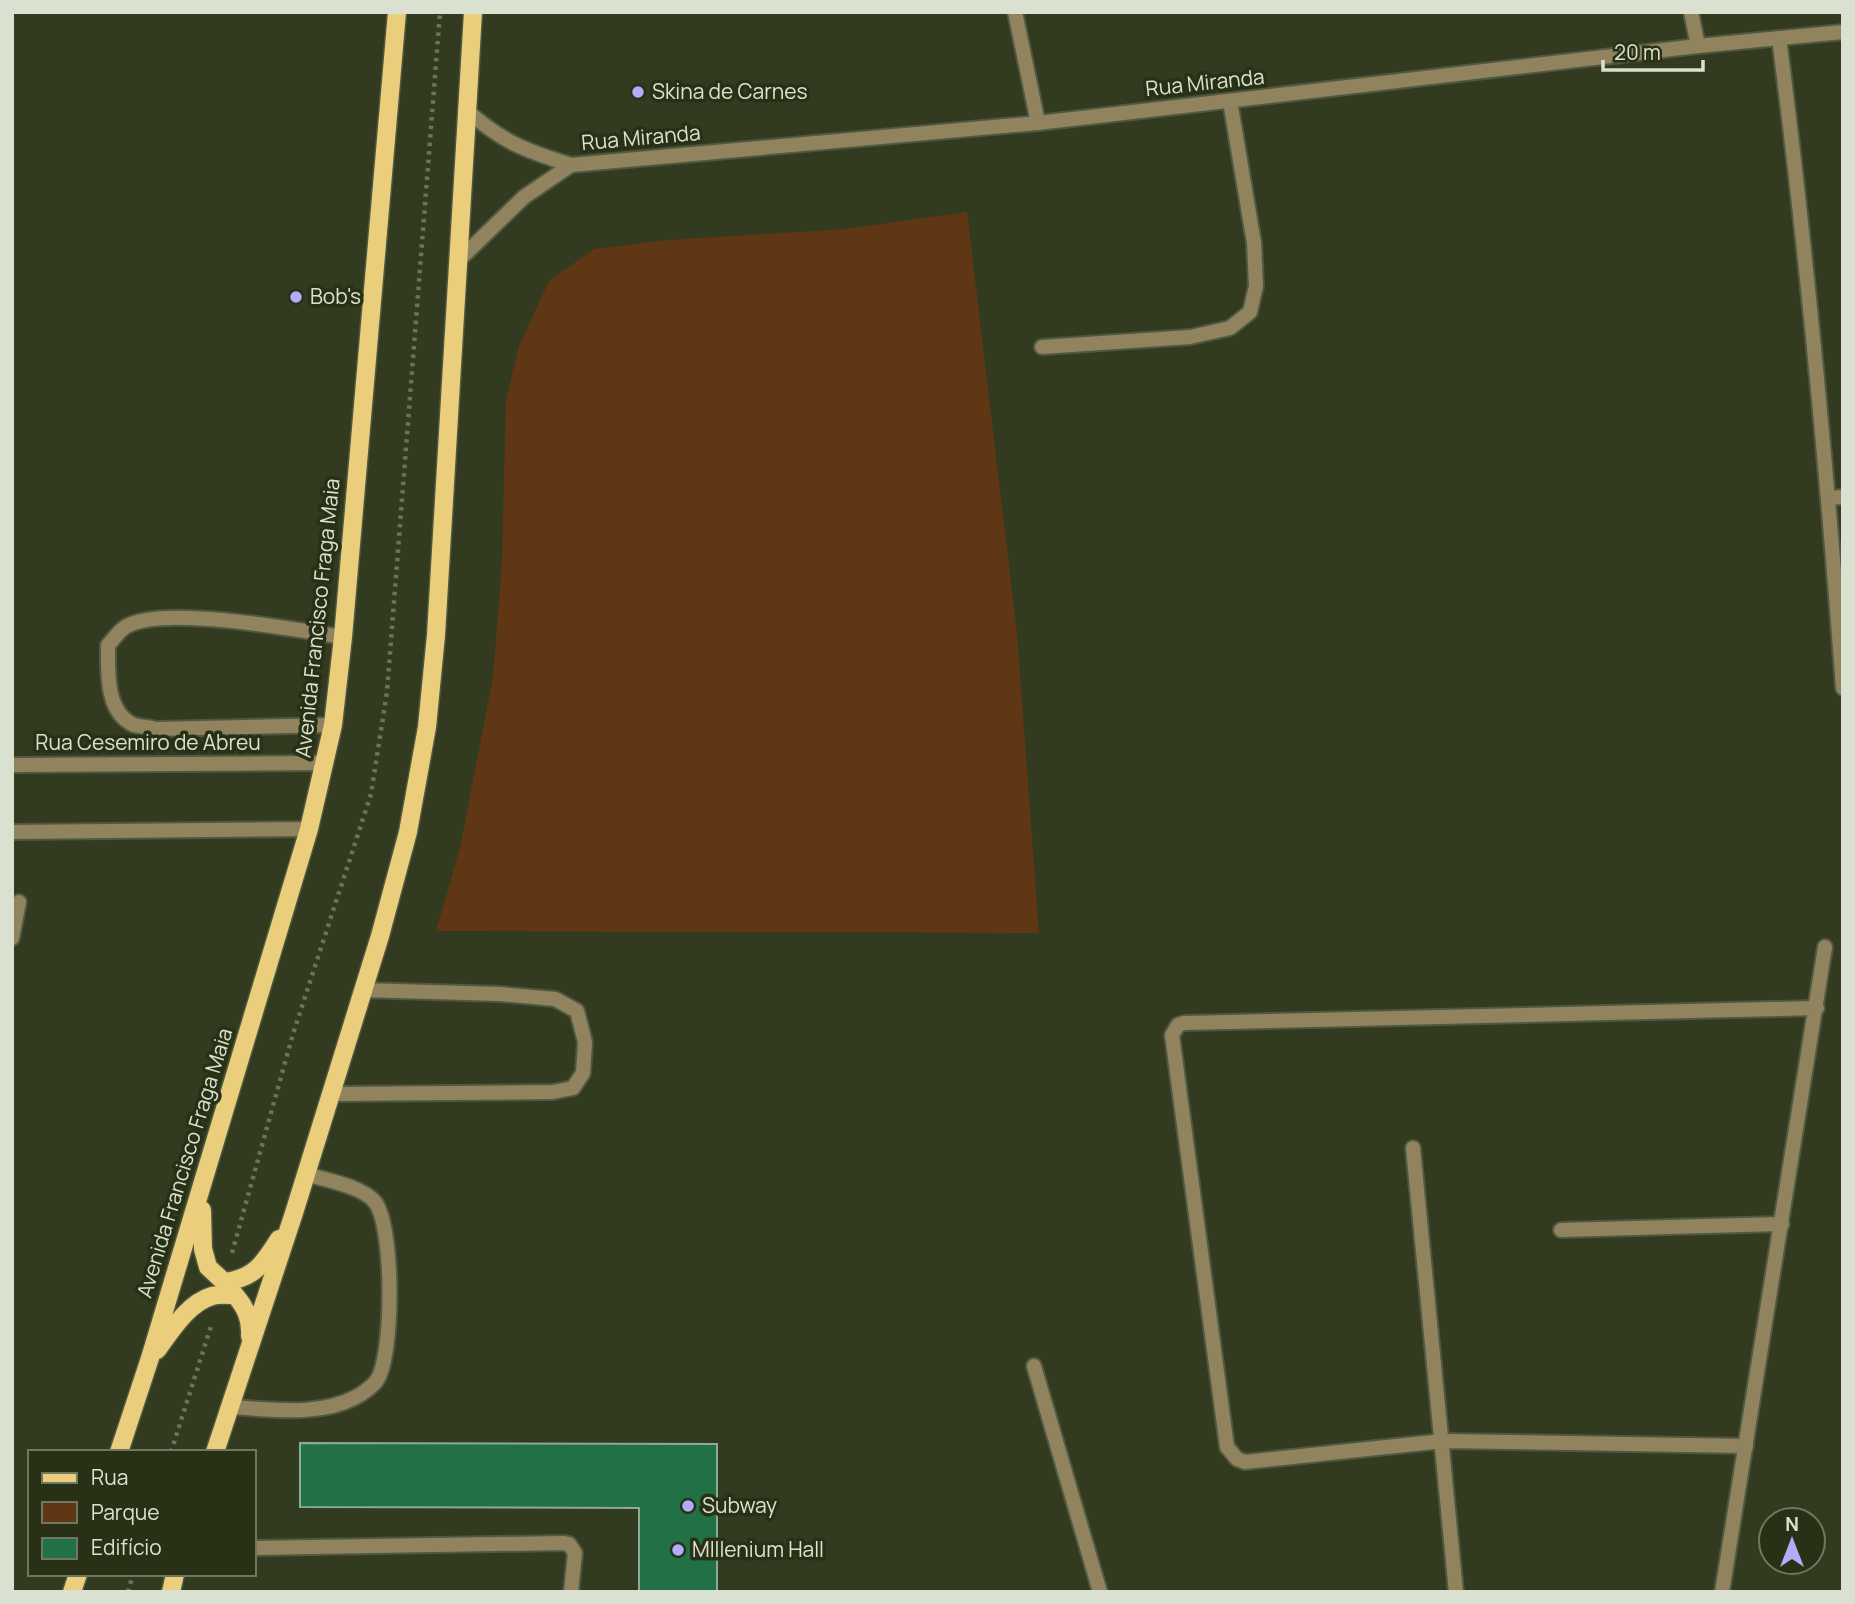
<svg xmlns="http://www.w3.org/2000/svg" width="1855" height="1604" viewBox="0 0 1855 1604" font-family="Manrope,sans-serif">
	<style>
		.green { fill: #5f3714 }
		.building { fill: #227046; stroke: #8cab96; stroke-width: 2 }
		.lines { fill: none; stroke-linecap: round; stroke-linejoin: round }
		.service-casing { stroke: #505940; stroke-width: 18 }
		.minor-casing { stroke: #505940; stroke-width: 18 }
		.tertiary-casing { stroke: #505940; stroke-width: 18 }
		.primary-casing { stroke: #505940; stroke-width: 21 }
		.path { stroke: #6b735b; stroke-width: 4.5; stroke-dasharray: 3.5 5; stroke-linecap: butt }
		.service { stroke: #91835d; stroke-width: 14 }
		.minor { stroke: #91835d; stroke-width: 14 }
		.tertiary { stroke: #91835d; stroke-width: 14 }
		.primary { stroke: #ebce7c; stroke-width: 18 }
		.poi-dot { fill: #b1adfa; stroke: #283116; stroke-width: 2.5 }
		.labels { text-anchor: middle; stroke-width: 7; stroke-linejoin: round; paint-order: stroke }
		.street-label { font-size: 21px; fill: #dbe1d1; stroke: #283116 }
		.poi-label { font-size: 21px; fill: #dbe1d1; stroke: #283116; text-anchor: start }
	</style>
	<rect width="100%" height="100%" fill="#323b20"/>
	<path class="green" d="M967,212L1017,633L1039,933L436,931L460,848L493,677L502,562L506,400L519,346L549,281L594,249L668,240L845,229Z"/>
	<path class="building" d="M300,1443L717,1444V1592H639V1508L300,1507Z"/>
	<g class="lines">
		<g class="service-casing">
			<g id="service">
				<path d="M1042,347L1190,337L1230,328L1250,312L1256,286L1254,243L1230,101"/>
				<path d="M333,725L156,729C149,727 141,727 134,725C105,712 108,671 108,645C114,639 120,629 127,626C166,605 296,630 343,637"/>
				<path d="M331,1094L553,1092L573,1088L583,1073L585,1042L577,1011L555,999L500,994L363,990"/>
				<path d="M1413,1148L1456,1592"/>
				<path d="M1561,1230L1782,1224"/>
				<path d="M1034,1366L1100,1592"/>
				<path d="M229,1407C269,1409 319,1417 356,1397C362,1394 373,1386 377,1380C394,1354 394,1227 375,1202C362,1186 325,1180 306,1174"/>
				<path d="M1746,1446L1443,1441L1245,1462L1237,1459L1227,1447L1172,1035L1178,1025L1184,1023L1817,1008"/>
				<path d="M254,1548L564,1543L569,1544L575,1553L571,1592"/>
				<path d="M1722,1592L1825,947"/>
			</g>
		</g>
		<g class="minor-casing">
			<g id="minor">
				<path d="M1015,12L1038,123"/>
				<path d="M1691,12L1698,46"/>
				<path d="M1779,38C1807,254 1827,471 1843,688"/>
				<path d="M466,110C504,143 524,150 571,165L1038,123L1698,46L1843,32"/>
				<path d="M460,259L524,197L571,165"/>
				<path d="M1829,498L1843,497"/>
				<path d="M12,938L19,902"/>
			</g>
		</g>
		<g class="tertiary-casing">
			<g id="tertiary">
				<path d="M12,765L326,763"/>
				<path d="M12,832L309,829"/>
			</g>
		</g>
		<g class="primary-casing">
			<g id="primary">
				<path d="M202,1210L203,1249L208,1267L224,1282C254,1279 264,1263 279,1239"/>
				<path d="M157,1350C171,1331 188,1303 212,1296C219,1294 228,1295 235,1295C246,1308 251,1319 250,1336"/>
				<path d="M119,1452L150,1358L309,829L333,725L343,637L397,12"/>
				<path d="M215,1452L294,1213L380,936L408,832L427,727L436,635L473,12"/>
				<path d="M72,1592L78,1574"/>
				<path d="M171,1592L175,1574"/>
			</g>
		</g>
		<g class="path">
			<path d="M232,1253L293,1034L371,794L387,692L440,12"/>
			<path d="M171,1452L211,1326"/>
			<path d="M128,1592L133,1574"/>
		</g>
		<use href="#service" class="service"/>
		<use href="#minor" class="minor"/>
		<use href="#tertiary" class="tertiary"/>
		<use href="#primary" class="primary"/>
	</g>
	<g class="poi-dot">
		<circle cx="638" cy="92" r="7"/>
		<circle cx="296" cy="297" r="7"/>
		<circle cx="688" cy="1506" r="7"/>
		<circle cx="678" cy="1550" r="7"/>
	</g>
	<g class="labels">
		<g class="street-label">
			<text transform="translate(1205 83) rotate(-6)" y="7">Rua Miranda</text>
			<text transform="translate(641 138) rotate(-5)" y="7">Rua Miranda</text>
			<text transform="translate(318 618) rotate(-84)" y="7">Avenida Francisco Fraga Maia</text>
			<text x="148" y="750">Rua Cesemiro de Abreu</text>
			<text transform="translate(185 1163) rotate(-73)" y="7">Avenida Francisco Fraga Maia</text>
		</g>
		<g class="poi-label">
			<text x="652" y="99">Skina de Carnes</text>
			<text x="310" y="304">Bob's</text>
			<text x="702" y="1513">Subway</text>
			<text x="692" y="1557">MIllenium Hall</text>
		</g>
	</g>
	<rect width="1855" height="1604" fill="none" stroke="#dbe1d1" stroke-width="28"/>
	<rect x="28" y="1450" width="228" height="126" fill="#283116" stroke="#707761" stroke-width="2"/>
	<rect x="42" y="1473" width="35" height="10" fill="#ebce7c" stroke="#707761" stroke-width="2"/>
	<text x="91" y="1485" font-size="21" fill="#dbe1d1">Rua</text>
	<rect x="42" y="1502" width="35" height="21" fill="#5f3714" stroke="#707761" stroke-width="2"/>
	<text x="91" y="1520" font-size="21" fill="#dbe1d1">Parque</text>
	<rect x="42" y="1538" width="35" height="21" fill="#227046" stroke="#707761" stroke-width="2"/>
	<text x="91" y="1555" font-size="21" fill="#dbe1d1">Edifício</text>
	<g transform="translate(1792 1541)"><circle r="33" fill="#283116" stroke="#707761" stroke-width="2"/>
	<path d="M0-5L12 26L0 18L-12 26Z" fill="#b1adfa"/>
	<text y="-10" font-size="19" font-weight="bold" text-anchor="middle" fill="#dbe1d1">N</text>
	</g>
	<path d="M1603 60v10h100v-10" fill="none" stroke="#dbe1d1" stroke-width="3.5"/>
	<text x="1614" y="60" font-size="21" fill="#dbe1d1" stroke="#283116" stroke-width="5" paint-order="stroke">20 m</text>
</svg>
